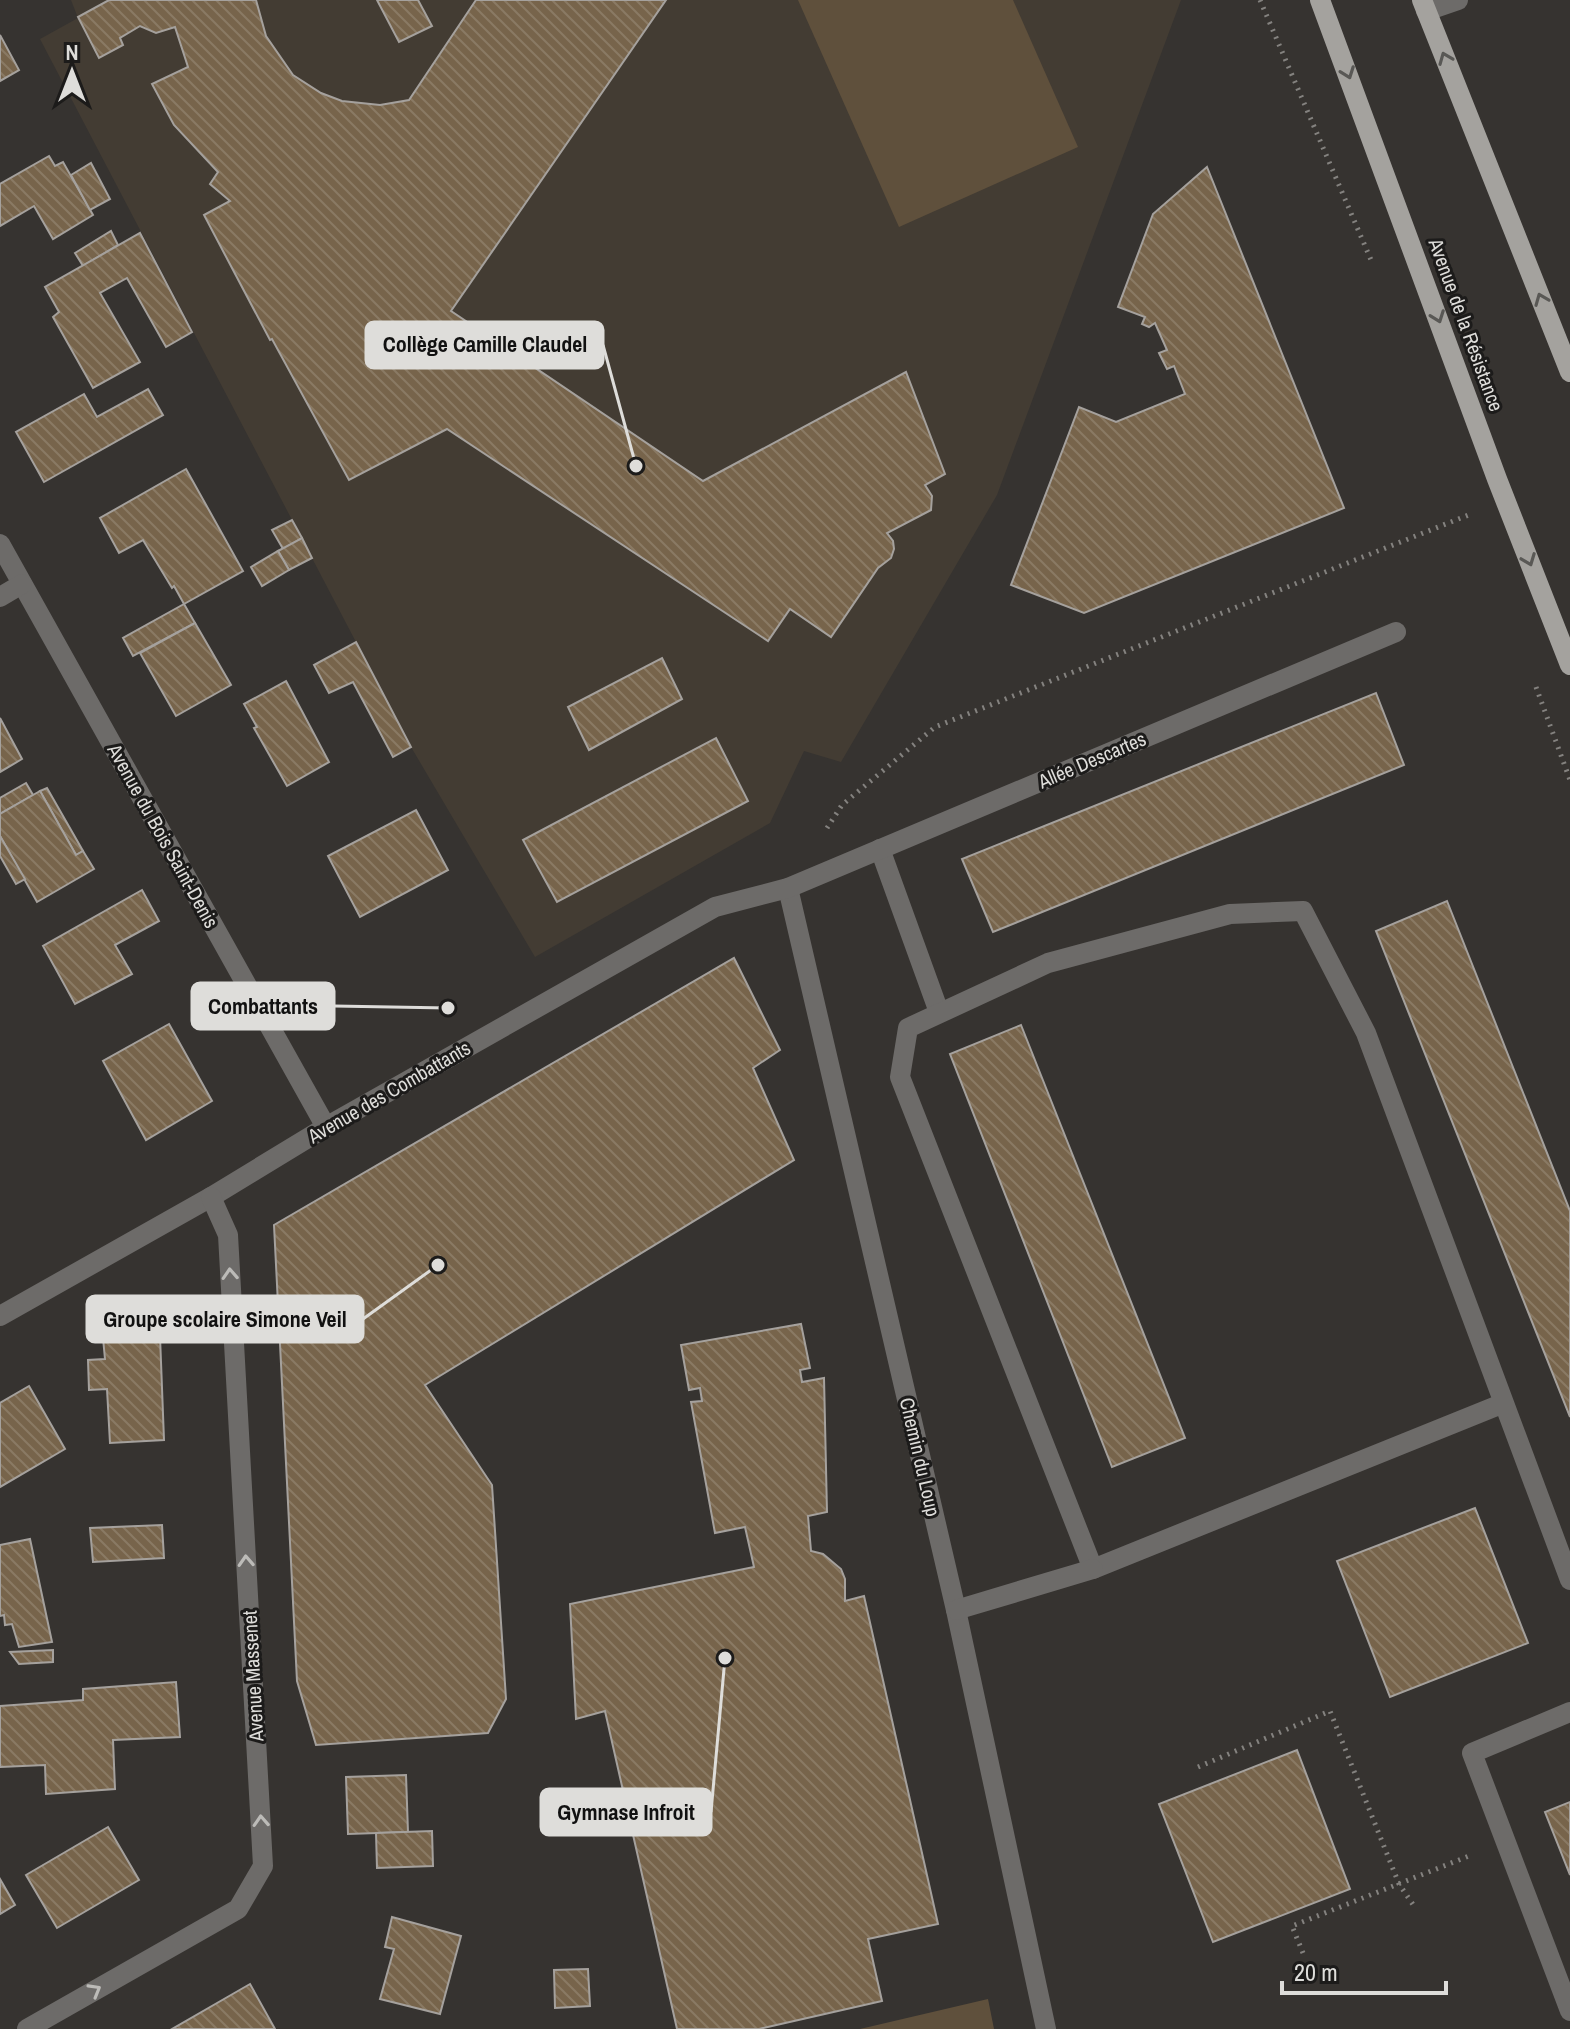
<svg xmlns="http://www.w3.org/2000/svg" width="1570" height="2029" viewBox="0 0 1570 2029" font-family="'Archivo Narrow',sans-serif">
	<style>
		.built { fill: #433c33 }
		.pitch { fill: #5f503c }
		.building { fill: url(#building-back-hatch); stroke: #a5a19d; stroke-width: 2 }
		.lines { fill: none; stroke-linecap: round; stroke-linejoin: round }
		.path { stroke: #84827f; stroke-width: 5; stroke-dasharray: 2 6; stroke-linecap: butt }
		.minor { stroke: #6d6b69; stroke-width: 20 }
		.major { stroke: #a4a29e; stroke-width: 20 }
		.oneway { stroke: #595855 }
		.oneway2 { stroke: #bcbbb8 }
		.labels { text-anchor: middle; stroke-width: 6; stroke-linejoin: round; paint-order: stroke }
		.street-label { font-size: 20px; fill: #deddda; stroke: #1c1b1a }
		.leader { fill: none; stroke: #deddda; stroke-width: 3 }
		.callout-dot { fill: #deddda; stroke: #1c1b1a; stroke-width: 3 }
		.callout { fill: #deddda; stroke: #deddda; stroke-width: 3 }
		.callout-label { font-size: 22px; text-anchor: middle; font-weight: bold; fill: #111 }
	</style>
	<defs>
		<pattern id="building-back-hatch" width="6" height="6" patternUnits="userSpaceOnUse" patternTransform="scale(2)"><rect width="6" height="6" fill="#77644b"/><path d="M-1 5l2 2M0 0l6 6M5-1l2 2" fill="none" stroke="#8a7a64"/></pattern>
	</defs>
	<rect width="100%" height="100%" fill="#363330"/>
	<path class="built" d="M71,0H1181L997,495L841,762L804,751L770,823L535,957L411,747L40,39L78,18Z"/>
	<g class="pitch">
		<path d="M798,0H1013L1078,147L899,227Z"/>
		<path d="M988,1999L994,2029H860Z"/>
	</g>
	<g class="building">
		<path d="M109,0H256L266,36L293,75L321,93L342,101L380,105L409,100L476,0H666L451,311L703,481L906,372L945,474L925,485L932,496L931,510L887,533L893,541L894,549L891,558L878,568L831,637L790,609L768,641L447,429L349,480L272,339L270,340L204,215L230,201L210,184L218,172L174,125L152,84L188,67L175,27L156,33L140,26L120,38L123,45L99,58L78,17Z"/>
		<path d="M377,0H418L432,26L399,42Z"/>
		<path d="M0,35L19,70L0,81Z"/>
		<path d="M49,156L55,166L63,162L93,215L53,239L34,206L0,226V184Z"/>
		<path d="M91,163L110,199L90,210L71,175Z"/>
		<path d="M1207,167L1344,508L1084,613L1011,585L1079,407L1116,422L1185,394L1174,366L1167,369L1159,353L1167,350L1155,323L1149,327L1142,324L1145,317L1118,307L1153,214Z"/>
		<path d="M111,231L118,245L83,266L75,253Z"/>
		<path d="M140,233L192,332L166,347L127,278L100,293L140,362L93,388L53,317L59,312L45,287Z"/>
		<path d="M148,389L163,415L44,482L16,432L84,394L97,417Z"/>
		<path d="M186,469L243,571L184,604L174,586L172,588L143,540L119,553L100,518Z"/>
		<path d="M292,520L302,538L283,549L272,530Z"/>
		<path d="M302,538L312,558L289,570L278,551Z"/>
		<path d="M278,551L289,570L262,586L251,567Z"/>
		<path d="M184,604L195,623L133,656L123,638Z"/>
		<path d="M195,623L231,685L176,716L140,653Z"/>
		<path d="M356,642L411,747L393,757L353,682L329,693L314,665Z"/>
		<path d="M662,658L682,699L589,750L568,707Z"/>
		<path d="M286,681L329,762L287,786L254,728L257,727L244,704Z"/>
		<path d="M1376,693L1404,765L993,932L962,859Z"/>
		<path d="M0,718L22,759L0,772Z"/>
		<path d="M716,738L748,801L557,902L523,840Z"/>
		<path d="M26,783L33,795L0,814V798Z"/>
		<path d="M47,788L83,851L76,855L40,791Z"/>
		<path d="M40,791L76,855L83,851L94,869L37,902L0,836V814Z"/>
		<path d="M416,810L448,870L360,917L328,856Z"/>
		<path d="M0,836L25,879L16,884L0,856Z"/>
		<path d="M142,890L159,921L115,945L132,974L75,1004L43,946Z"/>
		<path d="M1447,901L1570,1211V1417L1376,931Z"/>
		<path d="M734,958L780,1050L753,1068L794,1160L425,1385L492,1485L506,1699L488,1733L316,1745L297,1681L274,1225Z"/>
		<path d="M169,1024L212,1101L146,1140L103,1061Z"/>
		<path d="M1021,1025L1185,1438L1112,1467L950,1054Z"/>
		<path d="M801,1324L810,1368L800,1370L802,1382L824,1378L827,1512L808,1516L811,1551L823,1554L841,1569L845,1579V1601L864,1596L938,1924L868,1939L882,2001L759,2029H677L605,1711L576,1719L570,1604L754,1567L745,1527L715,1533L691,1402L702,1401L700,1388L689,1390L681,1345Z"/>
		<path d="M160,1336L164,1440L110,1443L107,1389L89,1390L88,1360L105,1359L103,1338Z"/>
		<path d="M29,1386L65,1449L0,1487V1403Z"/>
		<path d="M1475,1508L1528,1643L1390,1697L1337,1561Z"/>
		<path d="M162,1525L164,1558L93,1562L90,1528Z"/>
		<path d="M30,1539L52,1642L19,1647L12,1624L5,1625L4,1615L0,1616V1545Z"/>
		<path d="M53,1650V1662L19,1664L10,1652Z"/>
		<path d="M176,1682L180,1737L113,1740L115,1789L46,1794L45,1765L0,1767V1706L83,1700V1689Z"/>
		<path d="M1297,1750L1350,1889L1213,1942L1159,1804Z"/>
		<path d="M406,1775L408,1832L348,1834L346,1777Z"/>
		<path d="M1570,1802V1875L1545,1812Z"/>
		<path d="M108,1827L139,1880L57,1928L26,1875Z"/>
		<path d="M432,1831L433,1866L377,1868L376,1833Z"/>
		<path d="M0,1879L15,1905L0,1914Z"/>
		<path d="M392,1917L461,1936L440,2014L380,1999L394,1949L385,1947Z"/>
		<path d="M588,1969L590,2006L555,2008L554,1970Z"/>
		<path d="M250,1984L275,2029H172Z"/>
	</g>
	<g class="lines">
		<g class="path">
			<path d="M1260,0L1371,260"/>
			<path d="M1536,687L1570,780"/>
			<path d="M827,828L842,805L935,727L1471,514"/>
			<path d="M1198,1767L1330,1711L1399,1884L1414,1906"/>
			<path d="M1303,1953L1292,1926L1469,1856"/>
		</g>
		<g class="minor">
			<path d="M1426,11L1458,0"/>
			<path d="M0,544L326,1127"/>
			<path d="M0,597L22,584"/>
			<path d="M880,849L939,1012"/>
			<path d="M788,888L956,1610L1046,2029"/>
			<path d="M0,1316L211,1197L326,1127L715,907L788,888L1396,632"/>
			<path d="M1504,1403L1093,1569L900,1077L908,1028L1048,963L1230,914L1303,911L1366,1033L1570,1580"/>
			<path d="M956,1610L1093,1569"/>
			<path d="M1570,1712L1472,1753L1570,2011"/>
			<path d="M27,2029L238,1909L263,1866L228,1235L211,1197"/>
		</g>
		<g class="major">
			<path d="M1320,0L1497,479L1570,665"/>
			<path d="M1422,0L1570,372"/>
		</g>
	</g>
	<defs><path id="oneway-chevron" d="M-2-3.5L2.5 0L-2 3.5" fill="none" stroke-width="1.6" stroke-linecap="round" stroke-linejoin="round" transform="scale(2)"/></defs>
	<g class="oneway">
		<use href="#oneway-chevron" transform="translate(1445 58) rotate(-112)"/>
		<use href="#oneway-chevron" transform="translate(1348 73) rotate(70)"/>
		<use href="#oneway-chevron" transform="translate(1541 299) rotate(-112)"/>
		<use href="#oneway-chevron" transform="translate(1438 317) rotate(70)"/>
		<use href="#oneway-chevron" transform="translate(1529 560) rotate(69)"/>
	</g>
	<g class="oneway2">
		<use href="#oneway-chevron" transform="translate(230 1274) rotate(-93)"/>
		<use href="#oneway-chevron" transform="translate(246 1561) rotate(-93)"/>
		<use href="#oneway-chevron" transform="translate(261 1821) rotate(-93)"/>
		<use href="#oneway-chevron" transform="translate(95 1990) rotate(-30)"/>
	</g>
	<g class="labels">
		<g class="street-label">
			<text transform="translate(1466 325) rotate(70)" y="7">Avenue de la Résistance</text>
			<text transform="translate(1092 760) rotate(-23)" y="7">Allée Descartes</text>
			<text transform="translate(163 836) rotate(61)" y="7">Avenue du Bois Saint-Denis</text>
			<text transform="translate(389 1092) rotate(-30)" y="7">Avenue des Combattants</text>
			<text transform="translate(920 1457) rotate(77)" y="7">Chemin du Loup</text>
			<text transform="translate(253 1676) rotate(-93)" y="7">Avenue Massenet</text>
		</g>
	</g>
	<path class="leader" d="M636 466L603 345M448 1008L334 1006M438 1265L363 1319M725 1658L711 1812"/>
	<g class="callout-dot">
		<circle cx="636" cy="466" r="8"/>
		<circle cx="448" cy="1008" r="8"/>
		<circle cx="438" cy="1265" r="8"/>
		<circle cx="725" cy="1658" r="8"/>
	</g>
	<g class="callout">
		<rect x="366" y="322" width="237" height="46" rx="8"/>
		<rect x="192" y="983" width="142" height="46" rx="8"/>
		<rect x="87" y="1296" width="276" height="46" rx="8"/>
		<rect x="541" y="1789" width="170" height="46" rx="8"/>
	</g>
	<g class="callout-label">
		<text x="485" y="352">Collège Camille Claudel</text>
		<text x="263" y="1014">Combattants</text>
		<text x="225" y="1327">Groupe scolaire Simone Veil</text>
		<text x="626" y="1820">Gymnase Infroit</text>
	</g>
	<g transform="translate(72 72)" stroke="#1c1b1a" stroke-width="6" paint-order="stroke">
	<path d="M0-6L14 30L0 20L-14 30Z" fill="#deddda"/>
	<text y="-12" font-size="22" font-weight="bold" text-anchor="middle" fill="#deddda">N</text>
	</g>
	<path d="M1282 1981v12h164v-12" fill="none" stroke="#deddda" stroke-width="4"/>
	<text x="1294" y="1981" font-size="24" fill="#deddda" stroke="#1c1b1a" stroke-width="6" paint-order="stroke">20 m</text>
</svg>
